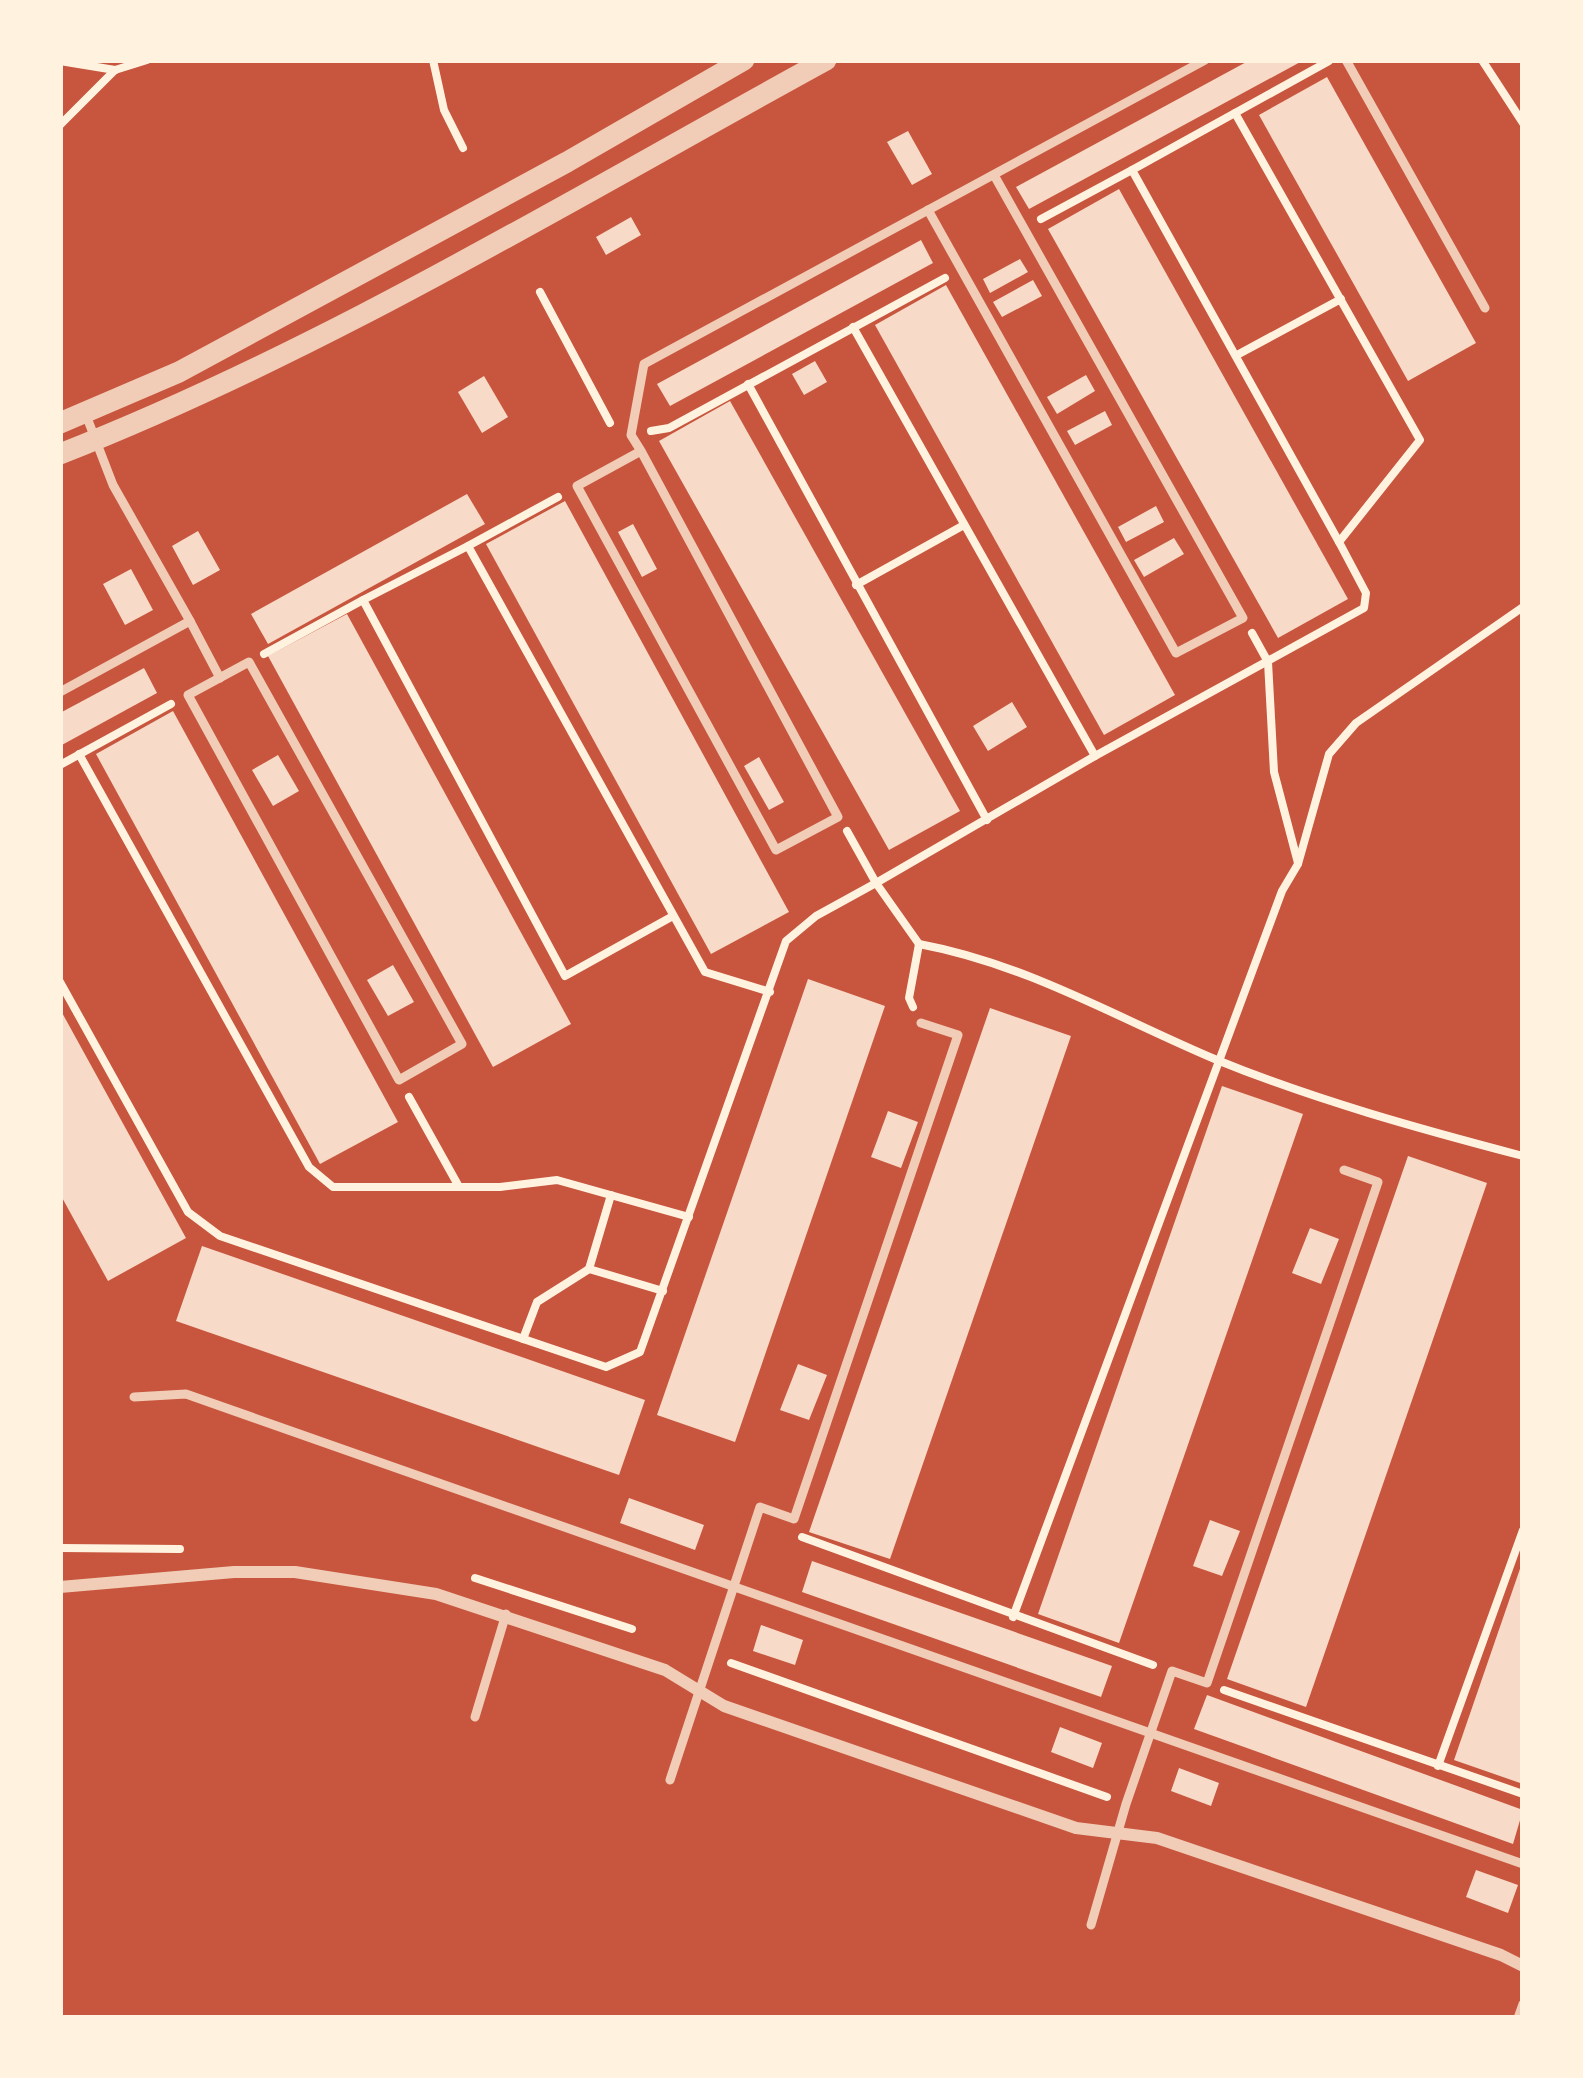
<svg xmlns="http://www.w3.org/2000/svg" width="1583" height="2078" viewBox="0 0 1583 2078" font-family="'Noto Sans',sans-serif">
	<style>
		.building { fill: #f7dbc8 }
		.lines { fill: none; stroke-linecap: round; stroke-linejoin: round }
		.path { stroke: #fff3e0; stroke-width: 8 }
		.service { stroke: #f1ccb7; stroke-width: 9 }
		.minor { stroke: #f1ccb7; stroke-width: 12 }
		.tertiary { stroke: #f1ccb7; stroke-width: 21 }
	</style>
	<rect width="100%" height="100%" fill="#c8553d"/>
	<g class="building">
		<path d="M1250,60H1304L1029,209L1016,187Z"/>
		<path d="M1327,77L1476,343L1408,381L1259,115Z"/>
		<path d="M908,131L932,174L912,185L887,142Z"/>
		<path d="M1119,189L1348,599L1278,638L1048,229Z"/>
		<path d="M631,217L641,235L606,255L596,237Z"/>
		<path d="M921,240L933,263L670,406L657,384Z"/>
		<path d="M1020,259L1028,272L990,293L983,279Z"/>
		<path d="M1033,280L1042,296L1002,317L993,302Z"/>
		<path d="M946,285L1175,695L1104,735L875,325Z"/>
		<path d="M815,361L827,382L804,395L792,374Z"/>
		<path d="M1086,375L1095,391L1057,414L1047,397Z"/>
		<path d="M484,376L508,417L482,433L458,392Z"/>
		<path d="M730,401L960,811L889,850L659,441Z"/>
		<path d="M1105,411L1112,425L1075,445L1067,431Z"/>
		<path d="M467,494L485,524L268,644L251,614Z"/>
		<path d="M565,501L789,912L711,954L486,544Z"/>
		<path d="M1156,506L1164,522L1126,542L1118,527Z"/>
		<path d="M633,524L657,569L642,577L618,532Z"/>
		<path d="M198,531L220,570L193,585L172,546Z"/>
		<path d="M1174,538L1184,554L1144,577L1134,560Z"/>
		<path d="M131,569L153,610L125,625L103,584Z"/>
		<path d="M347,614L571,1024L493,1067L268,656Z"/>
		<path d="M144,668L157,693L60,746V713Z"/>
		<path d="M1012,702L1027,727L988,751L973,726Z"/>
		<path d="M173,711L398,1122L320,1164L96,754Z"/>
		<path d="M278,755L299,791L273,806L252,770Z"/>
		<path d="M759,757L784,802L769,810L744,766Z"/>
		<path d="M393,965L414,1002L388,1016L367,980Z"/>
		<path d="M808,979L885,1006L735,1442L657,1415Z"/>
		<path d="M990,1008L1071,1036L890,1559L809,1532Z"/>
		<path d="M60,1009L186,1238L108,1281L60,1194Z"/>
		<path d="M1222,1086L1303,1114L1119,1643L1038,1614Z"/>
		<path d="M888,1111L918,1122L901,1168L871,1157Z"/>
		<path d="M1408,1156L1487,1183L1306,1707L1227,1679Z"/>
		<path d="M1310,1228L1339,1239L1321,1284L1292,1273Z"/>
		<path d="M202,1246L645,1400L619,1475L176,1321Z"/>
		<path d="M798,1364L827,1375L809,1420L780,1410Z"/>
		<path d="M629,1498L704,1525L695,1550L620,1523Z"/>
		<path d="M1210,1520L1240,1531L1222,1576L1193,1566Z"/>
		<path d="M812,1561L1112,1666L1101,1697L802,1592Z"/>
		<path d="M1522,1563H1523V1784L1454,1760Z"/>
		<path d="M761,1625L803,1640L795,1665L753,1651Z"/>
		<path d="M1207,1695L1523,1810L1513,1844L1194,1729Z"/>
		<path d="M1060,1727L1102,1743L1093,1768L1051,1752Z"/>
		<path d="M1179,1768L1219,1783L1211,1806L1171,1791Z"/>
		<path d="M1476,1870L1518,1885L1508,1913L1466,1897Z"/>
	</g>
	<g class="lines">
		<g class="path">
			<path d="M433,60L444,110L463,148"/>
			<path d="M1482,60L1523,123"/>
			<path d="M60,61L115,70"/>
			<path d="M1329,61L1132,170L1339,542"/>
			<path d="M60,125L115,70L147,60"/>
			<path d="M1041,219L1132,170"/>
			<path d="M540,292L610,423"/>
			<path d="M853,327L1095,756"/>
			<path d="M1237,355L1341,299"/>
			<path d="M748,384L987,820"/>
			<path d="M651,431L669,428L945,278"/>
			<path d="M558,497L468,546L705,972L770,992"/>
			<path d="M468,546L363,600L565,976L673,916"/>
			<path d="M856,585L964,525"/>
			<path d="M1252,633L1268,662L1274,772L1298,863"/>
			<path d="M264,654L363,600"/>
			<path d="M79,754L309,1167L333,1187H500L557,1180L689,1217"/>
			<path d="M60,765L171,704"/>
			<path d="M847,831L876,883L1095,756L1364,608L1366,593L1339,542L1420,440L1235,113"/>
			<path d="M60,982L188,1212L220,1236L606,1367L640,1352L786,941L816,916L876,883L919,944C1027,964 1117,1018 1217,1060C1315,1100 1420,1129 1523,1156"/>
			<path d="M913,1007L909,998L919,944"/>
			<path d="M409,1097L458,1185"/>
			<path d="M611,1195L589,1269L663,1291"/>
			<path d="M523,1339L537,1302L589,1269"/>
			<path d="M802,1537L1153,1665"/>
			<path d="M60,1548L180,1549"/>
			<path d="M475,1578L632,1629"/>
			<path d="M1013,1617L1282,891L1298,864L1329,754L1356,723L1523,607"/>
			<path d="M731,1663L1107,1797"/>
			<path d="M1224,1690L1523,1794"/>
			<path d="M1438,1766L1523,1530"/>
		</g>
		<g class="service">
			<path d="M1346,60L1485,308"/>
			<path d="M928,210L1176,653L1243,618L994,175"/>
			<path d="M641,451L577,486L776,850L838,817L641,451L631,435L644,364L1205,60"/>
			<path d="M190,621L220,678"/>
			<path d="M249,662L462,1044L399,1080L188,695Z"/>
			<path d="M60,692L190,621L113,485L86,415"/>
			<path d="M134,1397L186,1394L1523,1864"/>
			<path d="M475,1717L506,1614"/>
			<path d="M670,1780L760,1507L794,1519L958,1035L921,1023"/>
			<path d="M1091,1925L1126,1804L1172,1671L1207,1683L1378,1182L1344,1170"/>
			<path d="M1518,2018L1523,2004"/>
		</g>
		<path class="minor" d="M60,1587L234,1572H295L436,1594L665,1670L724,1706L1076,1828L1157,1838L1501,1955L1523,1966"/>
		<g class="tertiary">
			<path d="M60,423L179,372L567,162L744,60"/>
			<path d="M60,454C327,349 575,197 826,60"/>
		</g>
	</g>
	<rect width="1583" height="2078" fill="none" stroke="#fff3e0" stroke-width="126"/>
</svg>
